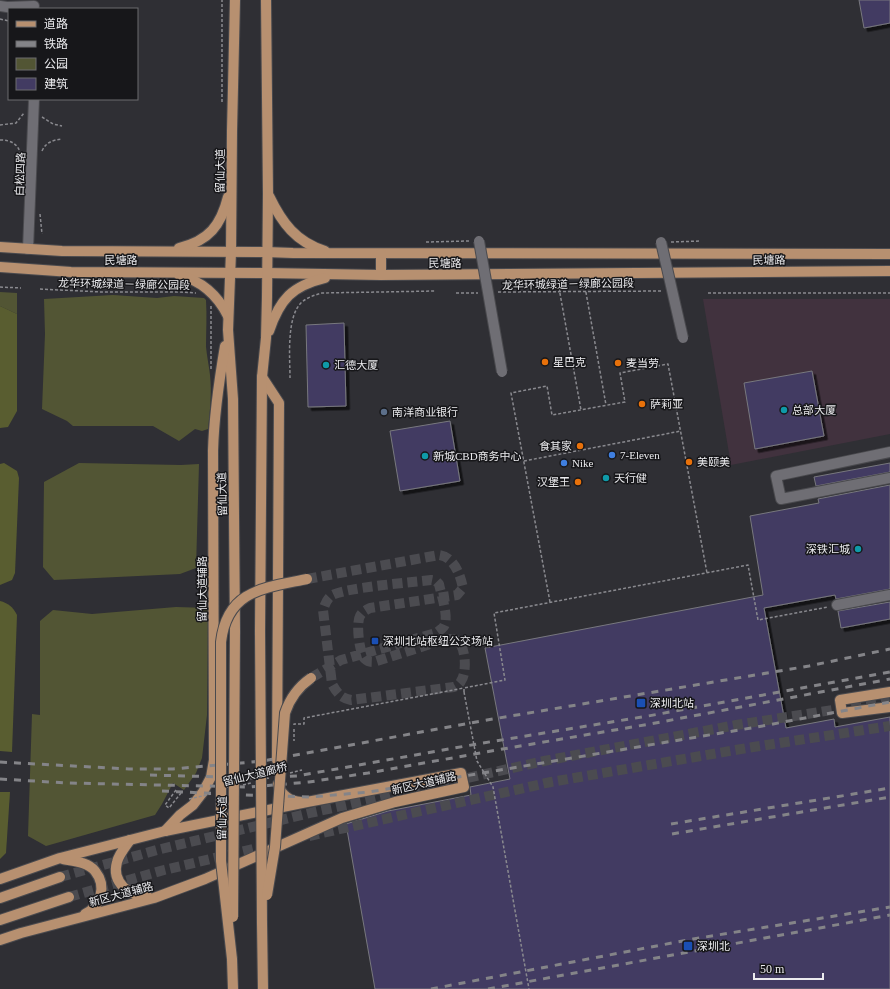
<svg xmlns="http://www.w3.org/2000/svg" width="890" height="989" viewBox="0 0 890 989" font-family="'Times New Roman','Noto Sans SC',serif">
	<style>
		.commercial { fill: #41323e }
		.green { fill: #525534 }
		.forest { fill: #595d30 }
		.building { fill: #423b62; stroke: #78787e; filter: url(#shadow) }
		.lines { fill: none; stroke-linecap: round; stroke-linejoin: round }
		.minor-tunnel { stroke: #4b4b50; stroke-width: 10; stroke-dasharray: 10 5; stroke-linecap: butt }
		.major-tunnel { stroke: #4b4b50; stroke-width: 10; stroke-dasharray: 10 5; stroke-linecap: butt }
		.minor-casing { stroke: #4a4a4e; stroke-width: 12 }
		.major-casing { stroke: #4a4a4e; stroke-width: 12 }
		.path { stroke: #8a8a8f; stroke-width: 1.5; stroke-dasharray: 3 2; stroke-linecap: butt }
		.minor { stroke: #6f6e74; stroke-width: 10 }
		.major { stroke: #b79070; stroke-width: 10 }
		.rail { stroke: #848488; stroke-width: 3; stroke-dasharray: 7 7; stroke-linecap: butt }
		.minor-bridge-casing { stroke: #4a4a4e; stroke-width: 12; stroke-linecap: butt }
		.major-bridge-casing { stroke: #4a4a4e; stroke-width: 12; stroke-linecap: butt }
		.path-bridge { stroke: #8a8a8f; stroke-width: 1.5; stroke-dasharray: 3 2; stroke-linecap: butt }
		.minor-bridge { stroke: #6f6e74; stroke-width: 10 }
		.major-bridge { stroke: #b79070; stroke-width: 10 }
		.food-dot { fill: #e8710a; stroke: #17171a; stroke-width: 1.5 }
		.culture-dot { fill: #0f9aa8; stroke: #17171a; stroke-width: 1.5 }
		.service-dot { fill: #5c6f8a; stroke: #17171a; stroke-width: 1.5 }
		.shop-dot { fill: #3f7fe0; stroke: #17171a; stroke-width: 1.5 }
		.transit-dot { fill: #1a4fb4; stroke: #17171a; stroke-width: 1.5 }
		.labels { text-anchor: middle; stroke-width: 3; stroke-linejoin: round; paint-order: stroke }
		.street-label { font-size: 11px; fill: #ebebee; stroke: #17171a }
		.poi-label { font-size: 11px; fill: #ebebee; stroke: #17171a; text-anchor: start }
	</style>
	<defs>
		<filter id="shadow"><feDropShadow dx="3.5" dy="3.5" stdDeviation="0" flood-color="#0009"/></filter>
	</defs>
	<rect width="100%" height="100%" fill="#2f2f34"/>
	<path class="commercial" d="M703,299H890V434L731,465Z"/>
	<g class="green">
		<path d="M0,292L17,293V314L0,306Z"/>
		<path d="M113,295L157,298L174,296L204,298L206,300C207,316 206,332 206,347C207,357 209,366 210,375C212,393 210,411 208,429L202,431L195,429L179,441L153,426H73L67,421L42,409L45,334L44,299Z"/>
		<path d="M79,463L181,465L199,464L196,568L180,574L54,580L43,567L44,482Z"/>
		<path d="M176,607C187,607 197,608 208,608L207,715L202,758L196,773L184,790L173,783L162,804L155,815L46,846L28,836L32,714L40,715V621L53,610L92,614Z"/>
	</g>
	<g class="forest">
		<path d="M0,306L17,314V411L8,427L0,428Z"/>
		<path d="M4,463L17,471L19,478L15,573L12,580L0,585V464Z"/>
		<path d="M0,601C8,603 13,607 17,615L12,752L0,751Z"/>
		<path d="M0,792H10L6,853L0,859Z"/>
	</g>
	<g class="building">
		<path d="M859,0H890V23L864,28Z"/>
		<path d="M344,323L346,406L308,407L306,325Z"/>
		<path d="M812,371L824,436L755,449L744,383Z"/>
		<path d="M450,421L460,481L400,491L390,431Z"/>
		<path d="M890,463V472L816,486L814,477Z"/>
		<path d="M890,485V589L836,599L835,595L764,608L786,728L834,719L835,727L890,717V989H375L346,824L388,811L471,795L470,787L510,779L485,648L763,595L750,516L819,503L818,499Z"/>
		<path d="M890,602V619L841,628L838,611Z"/>
	</g>
	<g class="lines">
		<path class="minor-tunnel" d="M307,579L439,555C454,557 460,574 463,588L457,595L370,608C366,610 362,612 360,616C356,623 359,653 365,659C368,662 370,662 374,662L446,639C451,639 454,638 458,641C466,648 467,673 461,681C460,684 456,686 454,687L351,700C341,698 337,693 332,684L323,610C325,605 326,600 331,596C340,588 414,582 431,580L436,581L439,584C441,594 448,614 445,624C444,628 440,630 436,633L341,660L311,678"/>
		<g class="major-tunnel">
			<path d="M309,836L551,782L747,748L890,726"/>
			<path d="M60,877L157,850L310,813L544,761L736,725L890,701"/>
			<path d="M69,897L164,870L270,845"/>
		</g>
		<g class="minor-casing">
			<g id="minor">
				<path d="M0,6L7,7L34,6"/>
				<path d="M28,249L34,99"/>
				<path d="M890,452L776,476L781,499L890,478"/>
				<path d="M837,605L890,595"/>
			</g>
		</g>
		<g class="major-casing">
			<g id="major">
				<path d="M235,0L232,131L231,252L228,330L233,399L235,631"/>
				<path d="M269,196C282,223 296,242 325,251"/>
				<path d="M0,247L62,251L266,252L293,253L890,254"/>
				<path d="M179,248C209,241 221,225 228,197"/>
				<path d="M381,254V275"/>
				<path d="M0,267L71,272L267,273L381,275L890,271"/>
				<path d="M179,275C202,281 218,296 228,316"/>
				<path d="M269,331C280,299 292,286 325,278"/>
				<path d="M262,377L279,403L277,760"/>
				<path d="M260,631L262,377L266,338L267,297L268,194L266,0"/>
				<path d="M890,692L840,700L842,713L890,707"/>
				<path d="M278,784C281,795 289,801 301,802"/>
				<path d="M165,831L180,815L193,805L203,792L211,777L214,760L213,451C214,415 219,381 225,346"/>
				<path d="M130,840C126,846 119,854 117,862C111,883 130,896 148,897"/>
				<path d="M63,859C73,861 88,862 95,871C107,886 101,906 85,914"/>
				<path d="M0,879L60,858L165,831L307,802L461,773L464,787L395,802L342,818L205,879L154,898L21,933L0,940"/>
				<path d="M0,898L60,877"/>
				<path d="M0,920L69,897"/>
				<path d="M262,923L263,989"/>
				<path d="M232,959L233,989"/>
			</g>
		</g>
		<g class="path">
			<path d="M0,19L9,21"/>
			<path d="M222,102V0"/>
			<path d="M42,117L53,124L62,126"/>
			<path d="M0,125L16,123L24,113"/>
			<path d="M0,140C11,140 19,144 21,156"/>
			<path d="M42,151C46,142 53,140 62,139"/>
			<path d="M40,214L42,234"/>
			<path d="M426,242L469,241"/>
			<path d="M671,242L700,241"/>
			<path d="M0,287L21,288"/>
			<path d="M585,287L606,405"/>
			<path d="M559,288L581,410"/>
			<path d="M40,289L101,292H181L196,293"/>
			<path d="M498,292L662,291"/>
			<path d="M456,293H478"/>
			<path d="M708,293H890"/>
			<path d="M211,306V369"/>
			<path d="M290,378C290,358 286,316 302,302C308,297 315,295 322,293L436,291"/>
			<path d="M524,461L681,431"/>
			<path d="M550,602L511,393L547,386L552,415L625,402L620,373L668,364L707,573"/>
			<path d="M464,692V688L505,680L494,613L748,565L758,620L828,607"/>
			<path d="M294,725V724H304V718L464,688"/>
			<path d="M294,729V741"/>
			<path d="M176,790L165,805L169,808L181,793"/>
		</g>
		<use href="#minor" class="minor"/>
		<use href="#major" class="major"/>
		<g class="rail">
			<path d="M0,762L129,769H173L263,761L487,720L809,666L890,649"/>
			<path d="M150,775L259,778L297,776L477,744L648,716L890,672"/>
			<path d="M0,779L67,783L250,787L309,782L368,773L497,750L650,724L890,679"/>
			<path d="M162,791L246,795L311,797L369,792L757,727L890,702"/>
			<path d="M671,824L890,788"/>
			<path d="M672,834L890,797"/>
			<path d="M431,989L693,939L890,907"/>
			<path d="M488,989L890,915"/>
		</g>
		<g class="minor-bridge-casing">
			<g id="minor-bridge">
				<path d="M479,241L502,372"/>
				<path d="M661,242L683,338"/>
			</g>
		</g>
		<g class="major-bridge-casing">
			<g id="major-bridge">
				<path d="M260,631L262,923"/>
				<path d="M267,895L275,847L285,713C290,698 298,687 311,678"/>
				<path d="M233,917L235,631"/>
				<path d="M232,959L221,861V642C227,590 264,588 307,579"/>
			</g>
		</g>
		<g class="path-bridge">
			<path d="M464,692L477,761L493,787L529,989"/>
			<path d="M290,773L302,770"/>
			<path d="M243,785L251,783"/>
			<path d="M189,799L211,794"/>
		</g>
		<use href="#minor-bridge" class="minor-bridge"/>
		<use href="#major-bridge" class="major-bridge"/>
	</g>
	<g class="food-dot">
		<circle cx="545" cy="362" r="4"/>
		<circle cx="618" cy="363" r="4"/>
		<circle cx="642" cy="404" r="4"/>
		<circle cx="580" cy="446" r="4"/>
		<circle cx="689" cy="462" r="4"/>
		<circle cx="578" cy="482" r="4"/>
	</g>
	<g class="culture-dot">
		<circle cx="326" cy="365" r="4"/>
		<circle cx="784" cy="410" r="4"/>
		<circle cx="425" cy="456" r="4"/>
		<circle cx="606" cy="478" r="4"/>
		<circle cx="858" cy="549" r="4"/>
	</g>
	<circle class="service-dot" cx="384" cy="412" r="4"/>
	<g class="shop-dot">
		<circle cx="612" cy="455" r="4"/>
		<circle cx="564" cy="463" r="4"/>
	</g>
	<g class="transit-dot">
		<rect x="371" y="637" width="8" height="8" rx="2"/>
		<rect x="636" y="698" width="10" height="10" rx="2"/>
		<rect x="683" y="941" width="10" height="10" rx="2"/>
	</g>
	<g class="labels">
		<g class="street-label">
			<text transform="translate(220 171) rotate(-90)" y="4">留仙大道</text>
			<text transform="translate(20 174) rotate(-88)" y="4">白松四路</text>
			<text x="121" y="264">民塘路</text>
			<text transform="translate(769 260) rotate(-1)" y="4">民塘路</text>
			<text x="445" y="267">民塘路</text>
			<text transform="translate(124 284) rotate(1)" y="4">龙华环城绿道－绿廊公园段</text>
			<text transform="translate(568 284) rotate(-1)" y="4">龙华环城绿道－绿廊公园段</text>
			<text transform="translate(222 494) rotate(-91)" y="4">留仙大道</text>
			<text transform="translate(202 589) rotate(-90)" y="4">留仙大道辅路</text>
			<text transform="translate(255 774) rotate(-14)" y="4">留仙大道廊桥</text>
			<text transform="translate(424 783) rotate(-13)" y="4">新区大道辅路</text>
			<text transform="translate(222 818) rotate(-89)" y="4">留仙大道</text>
			<text transform="translate(121 894) rotate(-15)" y="4">新区大道辅路</text>
		</g>
		<g class="poi-label">
			<text x="553" y="366">星巴克</text>
			<text x="626" y="367">麦当劳</text>
			<text x="334" y="369">汇德大厦</text>
			<text x="650" y="408">萨莉亚</text>
			<text x="792" y="414">总部大厦</text>
			<text x="392" y="416">南洋商业银行</text>
			<text x="572" y="450" text-anchor="end">食其家</text>
			<text x="620" y="459">7-Eleven</text>
			<text x="433" y="460">新城CBD商务中心</text>
			<text x="697" y="466">美颐美</text>
			<text x="572" y="467">Nike</text>
			<text x="614" y="482">天行健</text>
			<text x="570" y="486" text-anchor="end">汉堡王</text>
			<text x="850" y="553" text-anchor="end">深铁汇城</text>
			<text x="383" y="645">深圳北站枢纽公交场站</text>
			<text x="650" y="707">深圳北站</text>
			<text x="697" y="950">深圳北</text>
		</g>
	</g>
	<rect x="8" y="8" width="130" height="92" fill="#17171a" stroke="#6c6c6f"/>
	<rect x="16" y="21" width="20" height="6" fill="#b79070" stroke="#6c6c6f"/>
	<text x="44" y="28" font-size="12" fill="#ebebee">道路</text>
	<rect x="16" y="41" width="20" height="6" fill="#848488" stroke="#6c6c6f"/>
	<text x="44" y="48" font-size="12" fill="#ebebee">铁路</text>
	<rect x="16" y="58" width="20" height="12" fill="#525534" stroke="#6c6c6f"/>
	<text x="44" y="68" font-size="12" fill="#ebebee">公园</text>
	<rect x="16" y="78" width="20" height="12" fill="#423b62" stroke="#6c6c6f"/>
	<text x="44" y="88" font-size="12" fill="#ebebee">建筑</text>
	<path d="M754 973v6h69v-6" fill="none" stroke="#ebebee" stroke-width="2"/>
	<text x="760" y="973" font-size="12" fill="#ebebee" stroke="#17171a" stroke-width="3" paint-order="stroke">50 m</text>
</svg>
